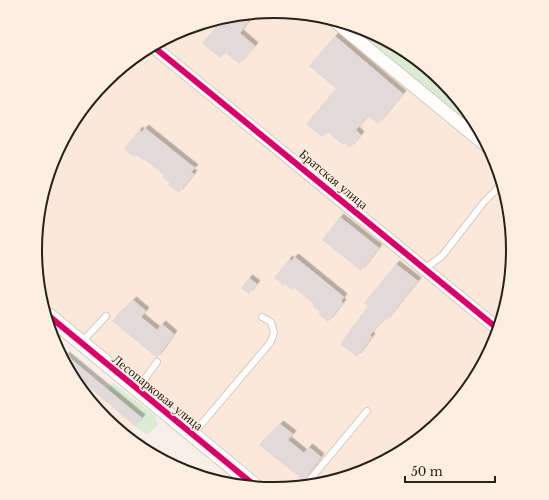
<svg xmlns="http://www.w3.org/2000/svg" width="549" height="500" viewBox="0 0 549 500" font-family="'Libre Baskerville',serif">
	<style>
		.built { fill: #fae8da }
		.green { fill: #dcebd3 }
		.building { fill: #e2d9d8; filter: url(#shadow) }
		.lines { fill: none; stroke-linecap: round; stroke-linejoin: round }
		.service-casing { stroke: #d3cbc4; stroke-width: 8 }
		.minor-casing { stroke: #d3cbc4; stroke-width: 14 }
		.tertiary-casing { stroke: #d3cbc4; stroke-width: 17 }
		.service { stroke: #fefdfc; stroke-width: 6 }
		.minor { stroke: #fefdfc; stroke-width: 12 }
		.tertiary { stroke: #fefdfc; stroke-width: 15 }
		.cycleway-casing { stroke: #fdeee2; stroke-width: 8 }
		.cycleway { stroke: #d6006c; stroke-width: 6 }
		.labels { text-anchor: middle; stroke-width: 3; stroke-linejoin: round; paint-order: stroke }
		.street-label { font-size: 13px; fill: #2a211a; stroke: #fdeee2 }
		.rim { fill: none; stroke: #2a211a; stroke-width: 2 }
	</style>
	<defs>
		<filter id="shadow"><feDropShadow dx="3.5" dy="-3.5" stdDeviation="0" flood-color="#0004"/></filter>
	</defs>
	<rect width="100%" height="100%" fill="#f7efe8"/>
	<g class="built">
		<path d="M275,11L326,21L496,162L513,250L495,342L443,419L366,471L274,489L46,303L36,250L54,158L106,81L183,29Z"/>
		<path d="M59,350L142,418L130,433L128,434L105,419Z"/>
	</g>
	<g class="green">
		<path d="M348,26L366,29L444,81L476,130Z"/>
		<path d="M113,383L155,416L158,424L147,435L135,426L142,418L107,389Z"/>
	</g>
	<g class="building">
		<path d="M242,17L248,22L240,33L255,46L239,64L225,52L220,58L202,43L221,22Z"/>
		<path d="M335,36L403,94L378,124L368,116L356,130L361,135L350,148L345,143L343,145L327,132L322,137L306,124L336,89L309,66Z"/>
		<path d="M145,128L195,168L191,172L194,174L179,193L168,185L170,183L162,177L164,175L144,159L143,160L136,155L134,157L124,149L139,130L142,132Z"/>
		<path d="M340,217L379,248L361,271L322,240Z"/>
		<path d="M295,257L344,297L341,301L343,303L328,322L318,314L320,312L312,306L314,304L294,288L292,290L285,284L284,286L274,278L289,259L291,261Z"/>
		<path d="M396,264L418,281L386,321L384,319L370,335L372,337L357,357L340,344L368,306L364,303Z"/>
		<path d="M249,278L257,284L249,294L241,288Z"/>
		<path d="M133,300L146,311L141,317L157,330L162,324L174,334L157,358L112,321Z"/>
		<path d="M66,355L142,418L135,426L79,379L64,357Z"/>
		<path d="M280,424L293,434L288,440L304,453L309,447L321,457L304,481L259,445Z"/>
	</g>
	<g class="lines">
		<g class="service-casing">
			<g id="service">
				<path d="M424,269L442,256L484,202L501,185"/>
				<path d="M81,343L106,316"/>
				<path d="M138,388L157,362"/>
				<path d="M101,412L116,424"/>
				<path d="M193,434L270,343L274,333L271,322L262,317"/>
				<path d="M308,482L367,411"/>
			</g>
		</g>
		<g class="minor-casing">
			<g id="minor">
				<path d="M337,23L488,147"/>
				<path d="M155,48L498,329"/>
			</g>
		</g>
		<g class="tertiary-casing">
			<path id="tertiary" d="M49,316L254,485"/>
		</g>
		<use href="#service" class="service"/>
		<use href="#minor" class="minor"/>
		<use href="#tertiary" class="tertiary"/>
		<g class="cycleway-casing">
			<g id="cycleway">
				<path d="M155,48L498,329"/>
				<path d="M49,316L254,485"/>
			</g>
		</g>
		<use href="#cycleway" class="cycleway"/>
	</g>
	<g class="labels">
		<g class="street-label">
			<text transform="translate(334 179) rotate(40)" y="5">Братская улица</text>
			<text transform="translate(158 392) rotate(39)" y="5">Лесопарковая улица</text>
		</g>
	</g>
	<path d="M0 0H549V500H0ZM42 250a232 232 0 1 1 464 0a232 232 0 1 1-464 0Z" fill="#fdeee2" fill-rule="evenodd"/>
	<path class="rim" d="M42 250a232 232 0 1 1 464 0a232 232 0 1 1-464 0Z"/>
	<path d="M405 476v6h90v-6" fill="none" stroke="#2a211a" stroke-width="2"/>
	<text x="411" y="476" font-size="12" fill="#2a211a" stroke="#fdeee2" stroke-width="3" paint-order="stroke">50 m</text>
</svg>
